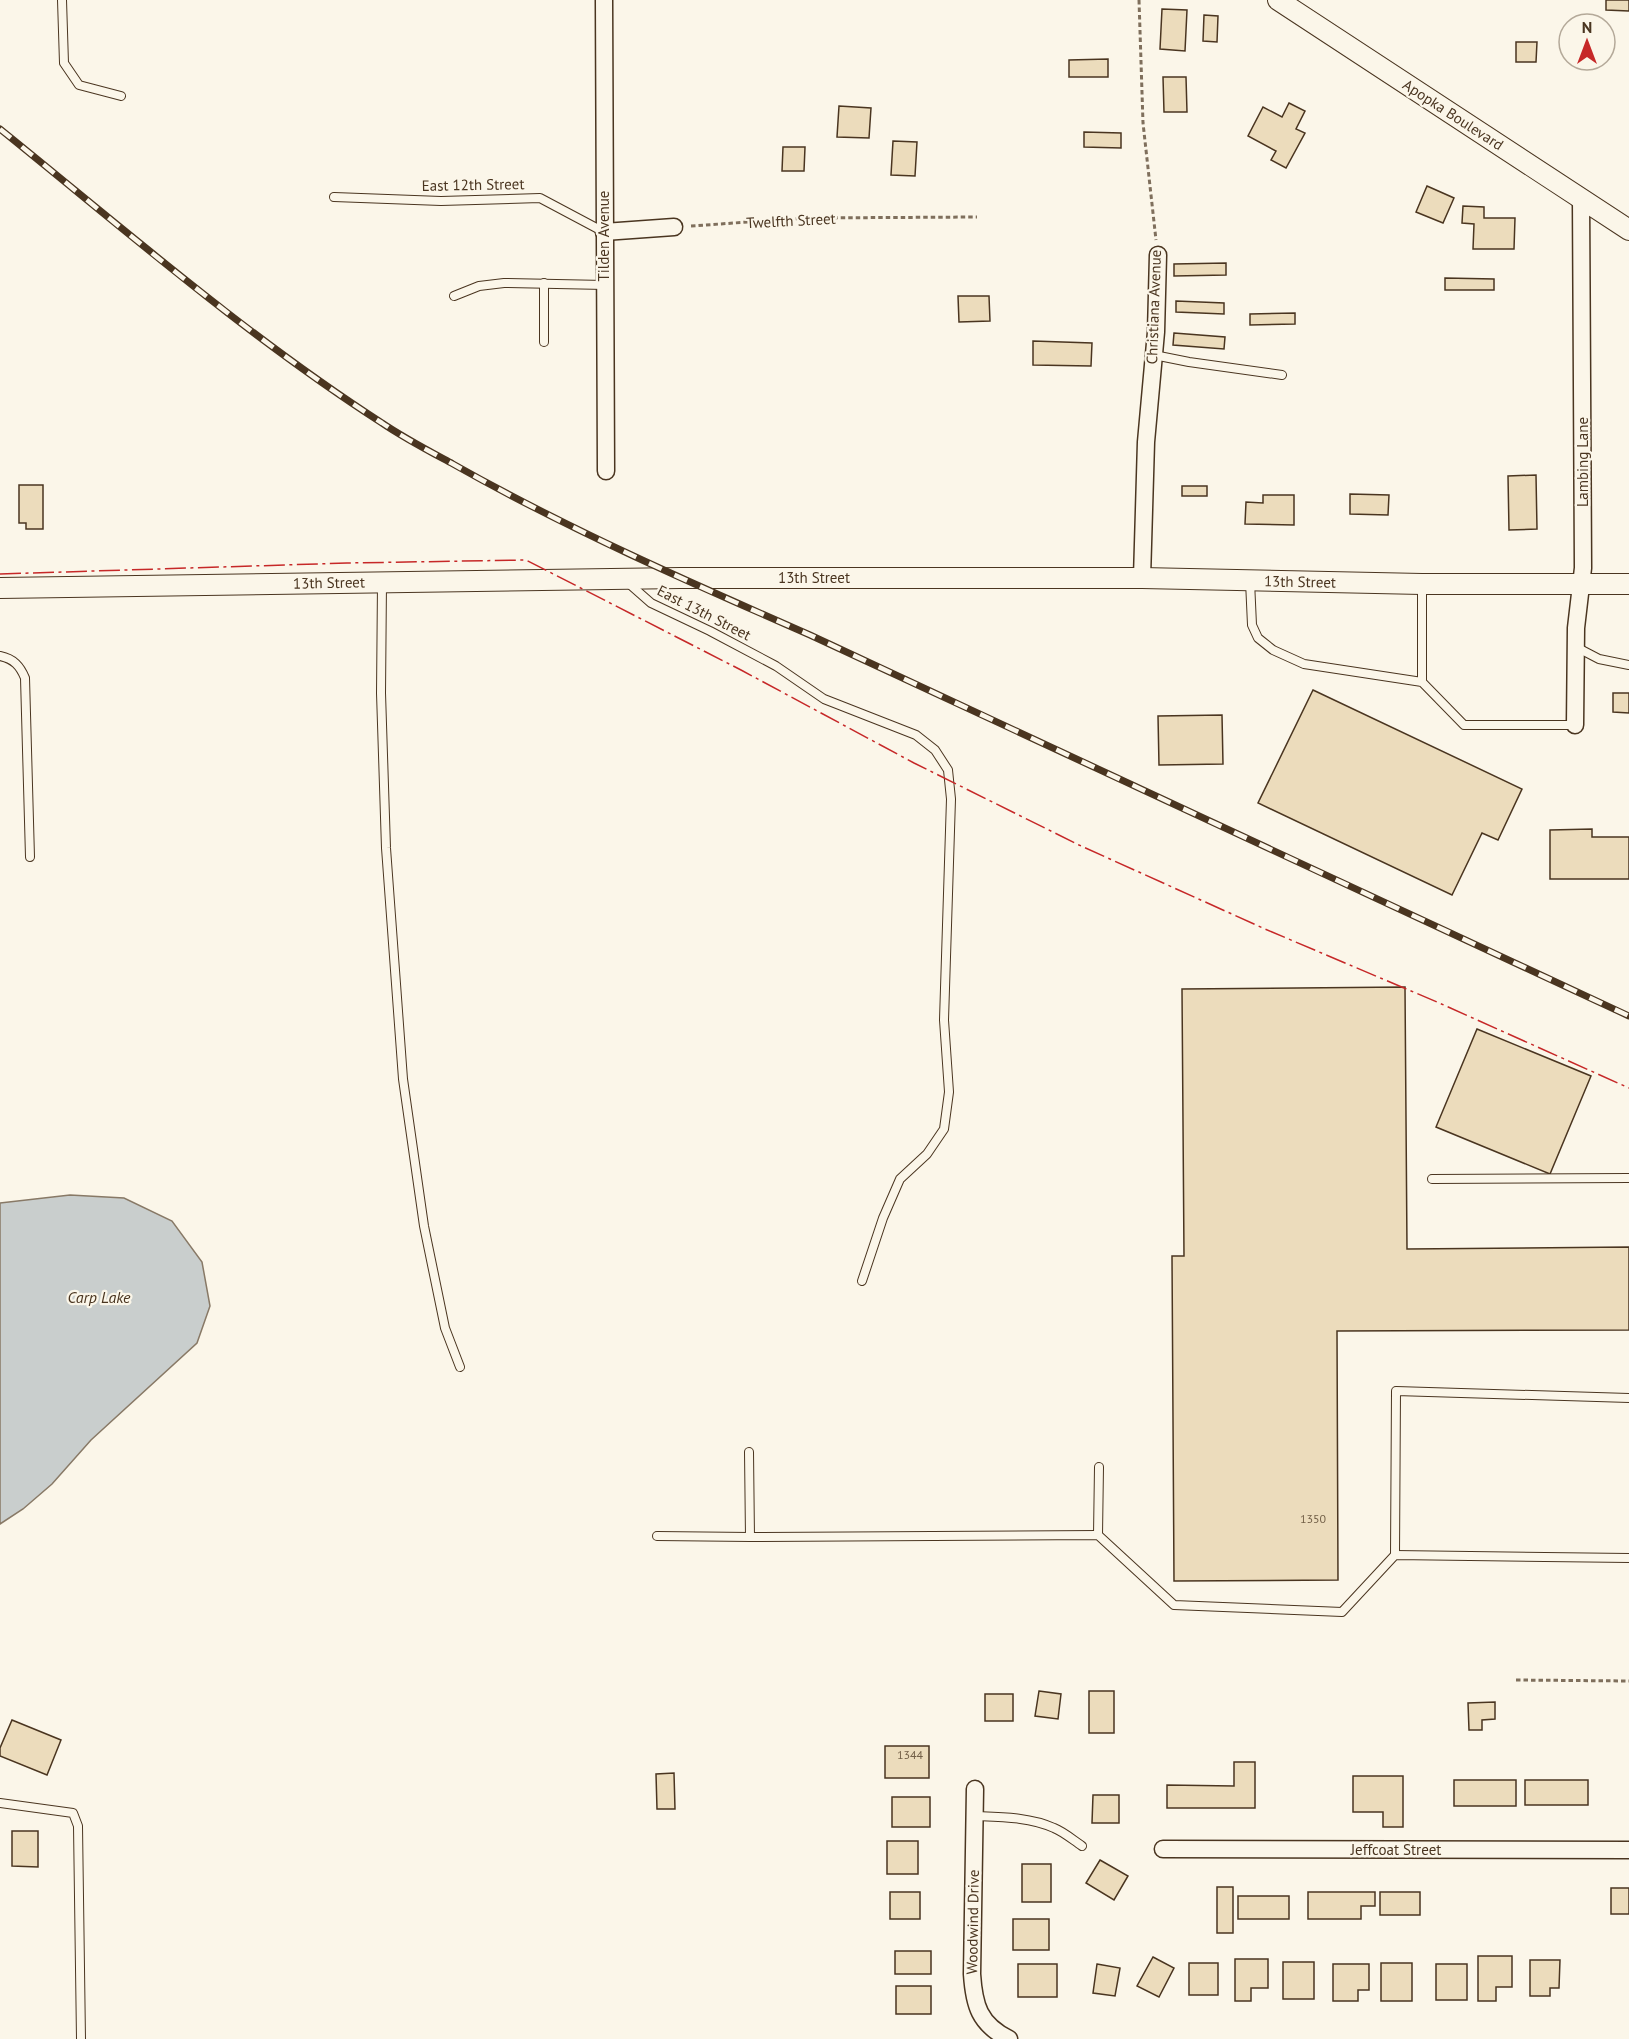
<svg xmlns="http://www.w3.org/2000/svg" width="1629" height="2039" viewBox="0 0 1629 2039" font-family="'PT Sans',sans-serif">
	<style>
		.water { fill: #c9cecd; stroke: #887966; stroke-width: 1.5 }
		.building { fill: #ecdcbc; stroke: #4a3520; stroke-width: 1.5 }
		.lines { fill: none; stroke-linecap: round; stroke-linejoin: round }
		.service-casing { stroke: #4a3520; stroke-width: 10 }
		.minor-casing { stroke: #4a3520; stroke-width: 19 }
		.tertiary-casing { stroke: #4a3520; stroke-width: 22 }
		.path { stroke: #7f6f5c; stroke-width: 3; stroke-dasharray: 4.5 3; stroke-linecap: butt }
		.service { stroke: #fbf6e9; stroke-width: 8 }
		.minor { stroke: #fbf6e9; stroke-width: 16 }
		.tertiary { stroke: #fbf6e9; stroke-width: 20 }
		.rail-casing { stroke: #4a3520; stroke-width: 7 }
		.rail { stroke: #fbf6e9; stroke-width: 4.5; stroke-dasharray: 14; stroke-linecap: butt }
		.power { stroke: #c62828; stroke-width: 1.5; stroke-dasharray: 21 4.5 3 4.5; stroke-linecap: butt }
		.labels { text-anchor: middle; stroke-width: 4.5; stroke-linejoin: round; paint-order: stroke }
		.number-label { font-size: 12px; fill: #725f47 }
		.street-label { font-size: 15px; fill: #4a3520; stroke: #fbf6e9 }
		.water-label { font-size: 16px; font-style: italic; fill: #4a3520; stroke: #fbf6e9 }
	</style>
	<rect width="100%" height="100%" fill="#fbf6e9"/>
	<path class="water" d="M70,1195L124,1198L172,1221L202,1262L210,1306L197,1343L91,1440L52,1484L23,1509L0,1524V1203Z"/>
	<g class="building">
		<path d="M1606,0H1629V11L1606,10Z"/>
		<path d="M1162,9L1187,10L1185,51L1160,49Z"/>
		<path d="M1204,15L1218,16L1217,42L1203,41Z"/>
		<path d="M1516,42H1537L1536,62H1516Z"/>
		<path d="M1108,59V77H1069V60Z"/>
		<path d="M1163,77H1186L1187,112H1164Z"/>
		<path d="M1289,103L1305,111L1296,129L1305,133L1286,168L1271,160L1276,151L1248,136L1263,107L1282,117Z"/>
		<path d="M839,106L871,108L869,138L837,137Z"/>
		<path d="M1084,132L1121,133V148L1084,147Z"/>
		<path d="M893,141L917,142L915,176L891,175Z"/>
		<path d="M783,147H805L804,171H782Z"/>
		<path d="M1427,186L1454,198L1443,223L1416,212Z"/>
		<path d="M1463,206L1484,207V218H1515L1514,249H1473L1474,224L1462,223Z"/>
		<path d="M1226,263V275L1174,276V264Z"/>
		<path d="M1445,278L1494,279V290H1445Z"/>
		<path d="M958,296H989L990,321L959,322Z"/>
		<path d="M1176,301L1224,303V314L1176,312Z"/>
		<path d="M1295,313V324L1250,325V314Z"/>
		<path d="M1174,333L1225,337L1224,349L1173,345Z"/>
		<path d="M1033,341L1092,343L1091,366L1033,365Z"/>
		<path d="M1536,475L1537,529L1509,530L1508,476Z"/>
		<path d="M19,485H43V529H26V523H19Z"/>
		<rect x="1182" y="486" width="25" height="10"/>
		<path d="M1350,494L1389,495L1388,515L1350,514Z"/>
		<path d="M1263,495H1294V525L1245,524L1246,502L1263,503Z"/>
		<path d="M1313,690L1522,789L1498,840L1482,833L1452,895L1258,803Z"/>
		<path d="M1613,693H1629V713L1613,712Z"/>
		<path d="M1222,715L1223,764L1159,765L1158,716Z"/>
		<path d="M1592,829V837H1629V879H1550V830Z"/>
		<path d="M1405,987L1407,1249L1629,1247V1330L1337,1331L1338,1580L1174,1581L1172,1256H1184L1182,989Z"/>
		<path d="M1477,1029L1591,1076L1550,1174L1436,1127Z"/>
		<path d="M1039,1691L1061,1694L1058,1719L1035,1716Z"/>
		<rect x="1089" y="1691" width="25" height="42"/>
		<rect x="985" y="1694" width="28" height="27"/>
		<path d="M1495,1702V1719L1482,1720V1730H1469L1468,1703Z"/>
		<path d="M12,1720L61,1740L47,1775L0,1756V1748Z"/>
		<rect x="885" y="1746" width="44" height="32"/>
		<path d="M1234,1762H1255V1808H1167V1785L1234,1786Z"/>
		<path d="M674,1773L675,1809H657L656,1774Z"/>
		<path d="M1353,1776H1403V1827H1383V1812H1353Z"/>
		<rect x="1454" y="1780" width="62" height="26"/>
		<rect x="1525" y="1780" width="63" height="25"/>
		<path d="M1093,1795H1119V1823H1092Z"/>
		<rect x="892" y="1797" width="38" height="30"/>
		<path d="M12,1831H38V1867L12,1866Z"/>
		<rect x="887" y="1841" width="31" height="33"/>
		<path d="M1100,1860L1128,1876L1114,1900L1086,1883Z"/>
		<rect x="1022" y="1864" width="29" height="38"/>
		<rect x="1217" y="1887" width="16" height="46"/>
		<rect x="1611" y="1888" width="18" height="26"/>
		<rect x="890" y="1892" width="30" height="27"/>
		<path d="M1308,1892H1375V1906H1361V1919H1308Z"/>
		<rect x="1380" y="1892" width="40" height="23"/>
		<rect x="1238" y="1896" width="51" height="23"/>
		<rect x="1013" y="1919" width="36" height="31"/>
		<rect x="895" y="1951" width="36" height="23"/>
		<path d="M1478,1956H1512V1987H1496V2001H1478Z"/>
		<path d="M1153,1957L1174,1968L1159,1997L1137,1986Z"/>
		<path d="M1235,1959H1268V1988H1251V2001H1235Z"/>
		<path d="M1530,1960H1560L1559,1988H1550V1996H1530Z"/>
		<rect x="1283" y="1962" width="31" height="37"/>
		<rect x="1189" y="1963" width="29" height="32"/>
		<rect x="1381" y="1963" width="31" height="38"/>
		<rect x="1018" y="1964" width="39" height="33"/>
		<path d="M1097,1964L1120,1968L1115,1996L1093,1993Z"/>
		<path d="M1333,1964H1369V1990H1358V2001H1333Z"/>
		<rect x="1436" y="1964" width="31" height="36"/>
		<rect x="896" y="1986" width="35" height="28"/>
	</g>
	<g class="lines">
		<g class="service-casing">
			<g id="service">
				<path d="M62,0L64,63L79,85L121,96"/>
				<path d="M334,197L441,201L540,198L604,232"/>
				<path d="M454,296L479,286L504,283L605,285"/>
				<path d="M544,342V283"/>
				<path d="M1154,355L1189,362L1282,375"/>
				<path d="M626,581L651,603L710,631L776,666L824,699L916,735L935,750L948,770L951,799L944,1020L949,1092L944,1129L927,1154L900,1179L883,1218L862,1281"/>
				<path d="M1250,581L1252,625L1258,638L1273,650L1304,664L1422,682L1464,725H1575"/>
				<path d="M382,583L381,693L386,848L403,1079L424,1226L445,1328L460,1367"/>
				<path d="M1422,584V682"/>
				<path d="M1576,647L1599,659L1629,665"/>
				<path d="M0,656C14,659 20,666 25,678L30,857"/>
				<path d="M1432,1179L1629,1178"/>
				<path d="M749,1452L750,1537"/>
				<path d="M1098,1535L1099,1467"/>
				<path d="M657,1536L750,1537L1098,1535L1174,1605L1342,1612L1395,1555L1629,1558"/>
				<path d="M1395,1555L1396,1391L1629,1398"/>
				<path d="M0,1803L73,1813L78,1826L81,2039"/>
				<path d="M975,1816C1001,1817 1030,1817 1054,1828C1064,1832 1073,1840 1082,1846"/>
			</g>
		</g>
		<g class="minor-casing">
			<g id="minor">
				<path d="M604,0L606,471"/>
				<path d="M604,232L674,227"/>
				<path d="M1142,578L1146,442L1156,332L1158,255"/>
				<path d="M1575,725L1576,628L1583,568L1581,198"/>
				<path d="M975,1789L972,1974C974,2005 979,2024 1009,2039"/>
				<path d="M1163,1849L1629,1850"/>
			</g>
		</g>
		<g class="tertiary-casing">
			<g id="tertiary">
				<path d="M1278,0L1629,230"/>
				<path d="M0,588L680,578H1142L1422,584H1629"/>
			</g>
		</g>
		<g class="path">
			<path d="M1139,0L1143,123L1156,240"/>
			<path d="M691,226L806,218L977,217"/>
			<path d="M1516,1680L1629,1681"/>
		</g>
		<use href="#service" class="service"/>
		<use href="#minor" class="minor"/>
		<use href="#tertiary" class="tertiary"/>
		<g class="rail-casing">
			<path id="rail" d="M0,129C125,230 247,336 382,423C404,438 429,451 453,464C568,529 689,582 810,635L1629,1016"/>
		</g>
		<use href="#rail" class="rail"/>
		<path class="power" d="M0,574L347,563L526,560L741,670L914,763L1079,845L1265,929L1437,1002L1629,1088"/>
	</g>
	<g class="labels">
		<g class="number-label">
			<text x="1313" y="1523">1350</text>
			<text x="910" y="1759">1344</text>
		</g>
		<g class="street-label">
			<text transform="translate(1453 115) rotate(33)" y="5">Apopka Boulevard</text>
			<text transform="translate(473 185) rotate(-1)" y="5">East 12th Street</text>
			<text transform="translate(791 221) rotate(-3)" y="5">Twelfth Street</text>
			<text transform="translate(604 236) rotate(-90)" y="5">Tilden Avenue</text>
			<text transform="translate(1154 307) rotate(-88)" y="5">Christiana Avenue</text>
			<text transform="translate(1583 462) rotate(-90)" y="5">Lambing Lane</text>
			<text x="814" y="583">13th Street</text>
			<text transform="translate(1300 582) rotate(1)" y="5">13th Street</text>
			<text transform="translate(329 583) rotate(-1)" y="5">13th Street</text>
			<text transform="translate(704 613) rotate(27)" y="5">East 13th Street</text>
			<text x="1396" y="1855">Jeffcoat Street</text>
			<text transform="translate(973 1922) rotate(-89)" y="5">Woodwind Drive</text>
		</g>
		<g class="water-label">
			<text x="99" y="1303">Carp Lake</text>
		</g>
	</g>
	<g transform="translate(1587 42)"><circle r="28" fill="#fbf6e9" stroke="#b4a999" stroke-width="1.5"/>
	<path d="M0-4.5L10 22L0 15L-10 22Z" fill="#c62828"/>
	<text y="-9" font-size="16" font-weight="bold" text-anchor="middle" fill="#4a3520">N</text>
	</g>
</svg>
